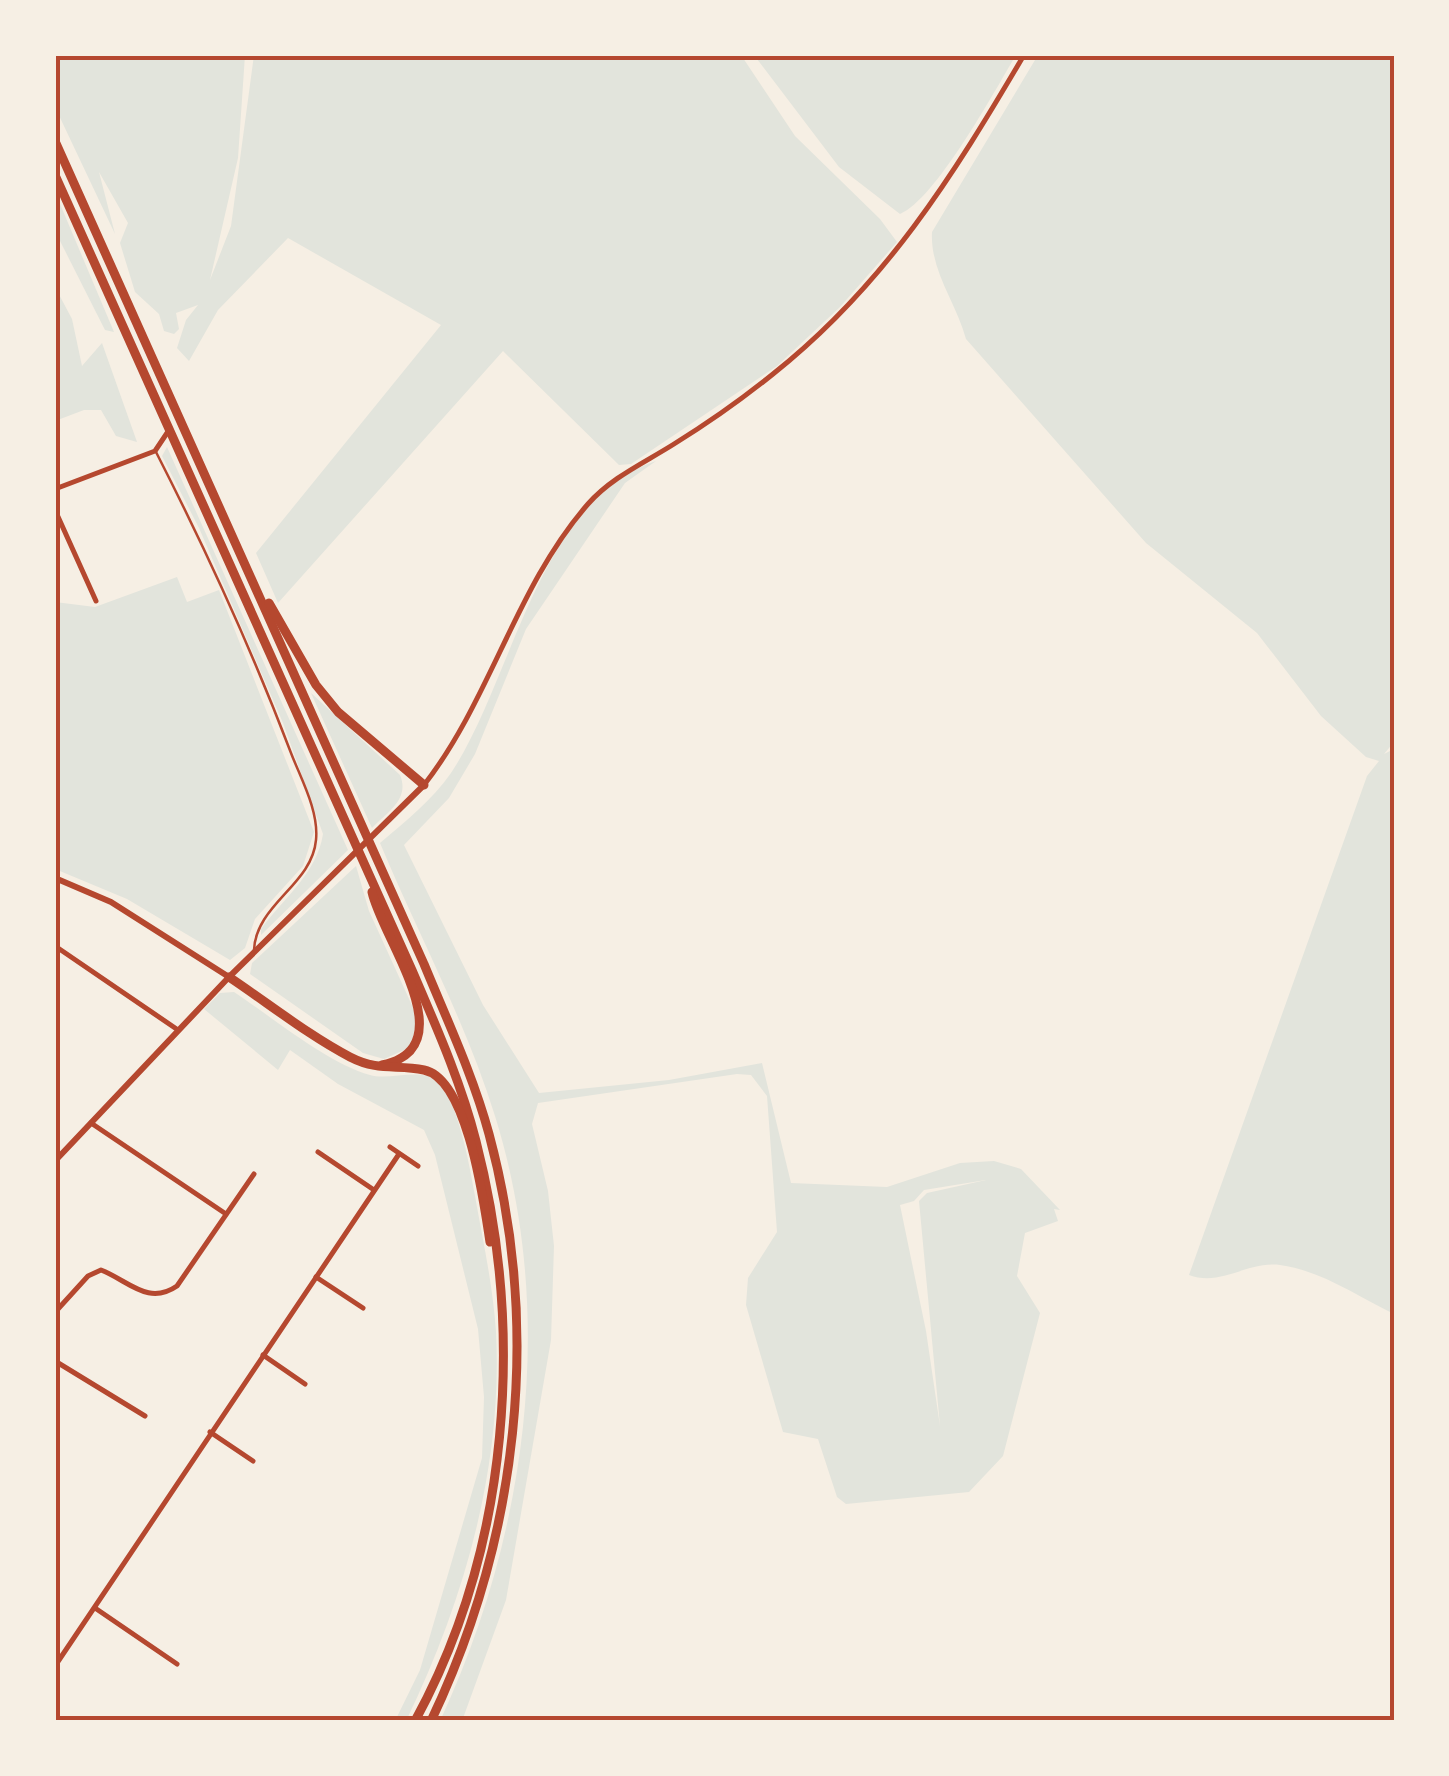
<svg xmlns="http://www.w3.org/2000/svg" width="1449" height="1776" viewBox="0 0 1449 1776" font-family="Raleway,sans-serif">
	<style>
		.green { fill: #e2e4dc; fill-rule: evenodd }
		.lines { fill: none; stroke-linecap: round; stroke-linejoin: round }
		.service { stroke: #b5482f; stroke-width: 2.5 }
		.minor { stroke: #b5482f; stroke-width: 5 }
		.tertiary { stroke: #b5482f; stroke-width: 6 }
		.trunk { stroke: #b5482f; stroke-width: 9 }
		.neatline { fill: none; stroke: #b5482f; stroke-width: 4 }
	</style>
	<rect width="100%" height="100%" fill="#f6efe4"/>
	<g class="green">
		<path d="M55,55H245L238,158L210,280L231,226L254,55H741L795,136L880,219L897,242L840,307L777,366L631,464L619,465L503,351L278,603L256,553L441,325L288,238L218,310L189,361L177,348L186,320L198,305L176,313L179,329L174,334L164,331L159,314L135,292L120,243L128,223L99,172L115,234L55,107Z"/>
		<path d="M754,55H1016C994,92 936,199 900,214L839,167Z"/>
		<path d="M1038,55H1394V742L1384,754L1394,749V1314C1359,1297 1320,1270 1280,1265C1247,1261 1221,1287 1189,1275L1367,776L1379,761L1366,757L1321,716L1257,633L1146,543L966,339C956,302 930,271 932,232Z"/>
		<path d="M55,192L114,332L105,330L55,231Z"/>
		<path d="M55,287L72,319L82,366L102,343L137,442L116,436L101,410H84L55,421Z"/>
		<path d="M167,447L348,850L261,935V929C284,898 317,873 323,834L283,723L199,528L162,456Z"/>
		<path d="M656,461L625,483L526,629L475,754L449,798L404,845L483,1005L539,1093L669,1080L762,1063L791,1183L887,1187L960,1163L994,1161L1021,1169L1060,1210L1054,1209L1058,1221L1025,1233L1017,1276L1040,1313L1003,1456L969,1492L846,1504L837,1497L818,1439L783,1432L746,1305L748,1278L777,1232L767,1096L751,1075L737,1074L538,1103L532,1124L548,1191L554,1246L551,1340L506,1600L462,1721H440C527,1534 557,1315 495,1116C466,1022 418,934 380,843C405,822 432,800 451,773C513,680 538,500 656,461ZM986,1180L927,1193L919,1201L940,1426L926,1331L900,1205L914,1201L924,1190Z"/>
		<path d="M177,577L187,602L219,590L314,832L303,866L255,919L245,948L230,960L127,899L55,869V602L95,607Z"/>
		<path d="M311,693L400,775C410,799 388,812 372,828Z"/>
		<path d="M356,866L369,911L415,1012L417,1028L411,1047L384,1059L363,1053L250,974L252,963Z"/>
		<path d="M234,992C272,1017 327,1063 370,1075C389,1081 421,1067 437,1081C458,1099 470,1168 475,1196C483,1241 493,1286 496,1332C503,1467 464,1601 406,1721H395L420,1670L482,1458L484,1397L478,1329L435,1155L424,1130L338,1084L290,1050L278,1070L204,1009L220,993Z"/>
	</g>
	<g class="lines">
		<path class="service" d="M156,452C206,550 252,650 291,753C301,779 319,811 316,840C312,885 256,904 254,950"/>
		<g class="minor">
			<path d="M55,489L155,451L169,430"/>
			<path d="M55,510L96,601"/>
			<path d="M424,785C491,699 516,586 588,504C612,477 644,463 674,444C708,423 742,399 773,374C885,285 953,176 1024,55"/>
			<path d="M55,946L178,1030"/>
			<path d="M91,1123L226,1214"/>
			<path d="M390,1147L418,1166"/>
			<path d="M318,1152L374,1190"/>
			<path d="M316,1277L363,1308"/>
			<path d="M55,1301V1320"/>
			<path d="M58,1309L88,1276L101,1270C129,1281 148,1306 177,1286L254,1174"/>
			<path d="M263,1355L305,1384"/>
			<path d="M55,1361L145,1416"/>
			<path d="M210,1432L253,1461"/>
			<path d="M95,1608L177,1664"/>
			<path d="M55,1666L399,1154"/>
		</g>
		<g class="tertiary">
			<path d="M55,878L111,902L229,977"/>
			<path d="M55,1161L229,977L424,785"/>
		</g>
		<g class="trunk">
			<path d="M55,141L424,964C447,1020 473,1075 489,1134C542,1331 518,1538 431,1721"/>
			<path d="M55,175L412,970C436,1026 461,1082 476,1141C525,1331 510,1547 415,1721"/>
			<path d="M269,603L316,685L338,712L424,785"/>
			<path d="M372,892C382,939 467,1047 382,1065"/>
			<path d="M229,977C268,1003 308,1035 350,1057C379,1072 397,1064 424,1070C468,1079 484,1204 490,1242"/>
		</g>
	</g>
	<rect width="1449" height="1776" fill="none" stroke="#f6efe4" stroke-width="115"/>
	<rect x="58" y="58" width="1334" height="1660" class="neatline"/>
</svg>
